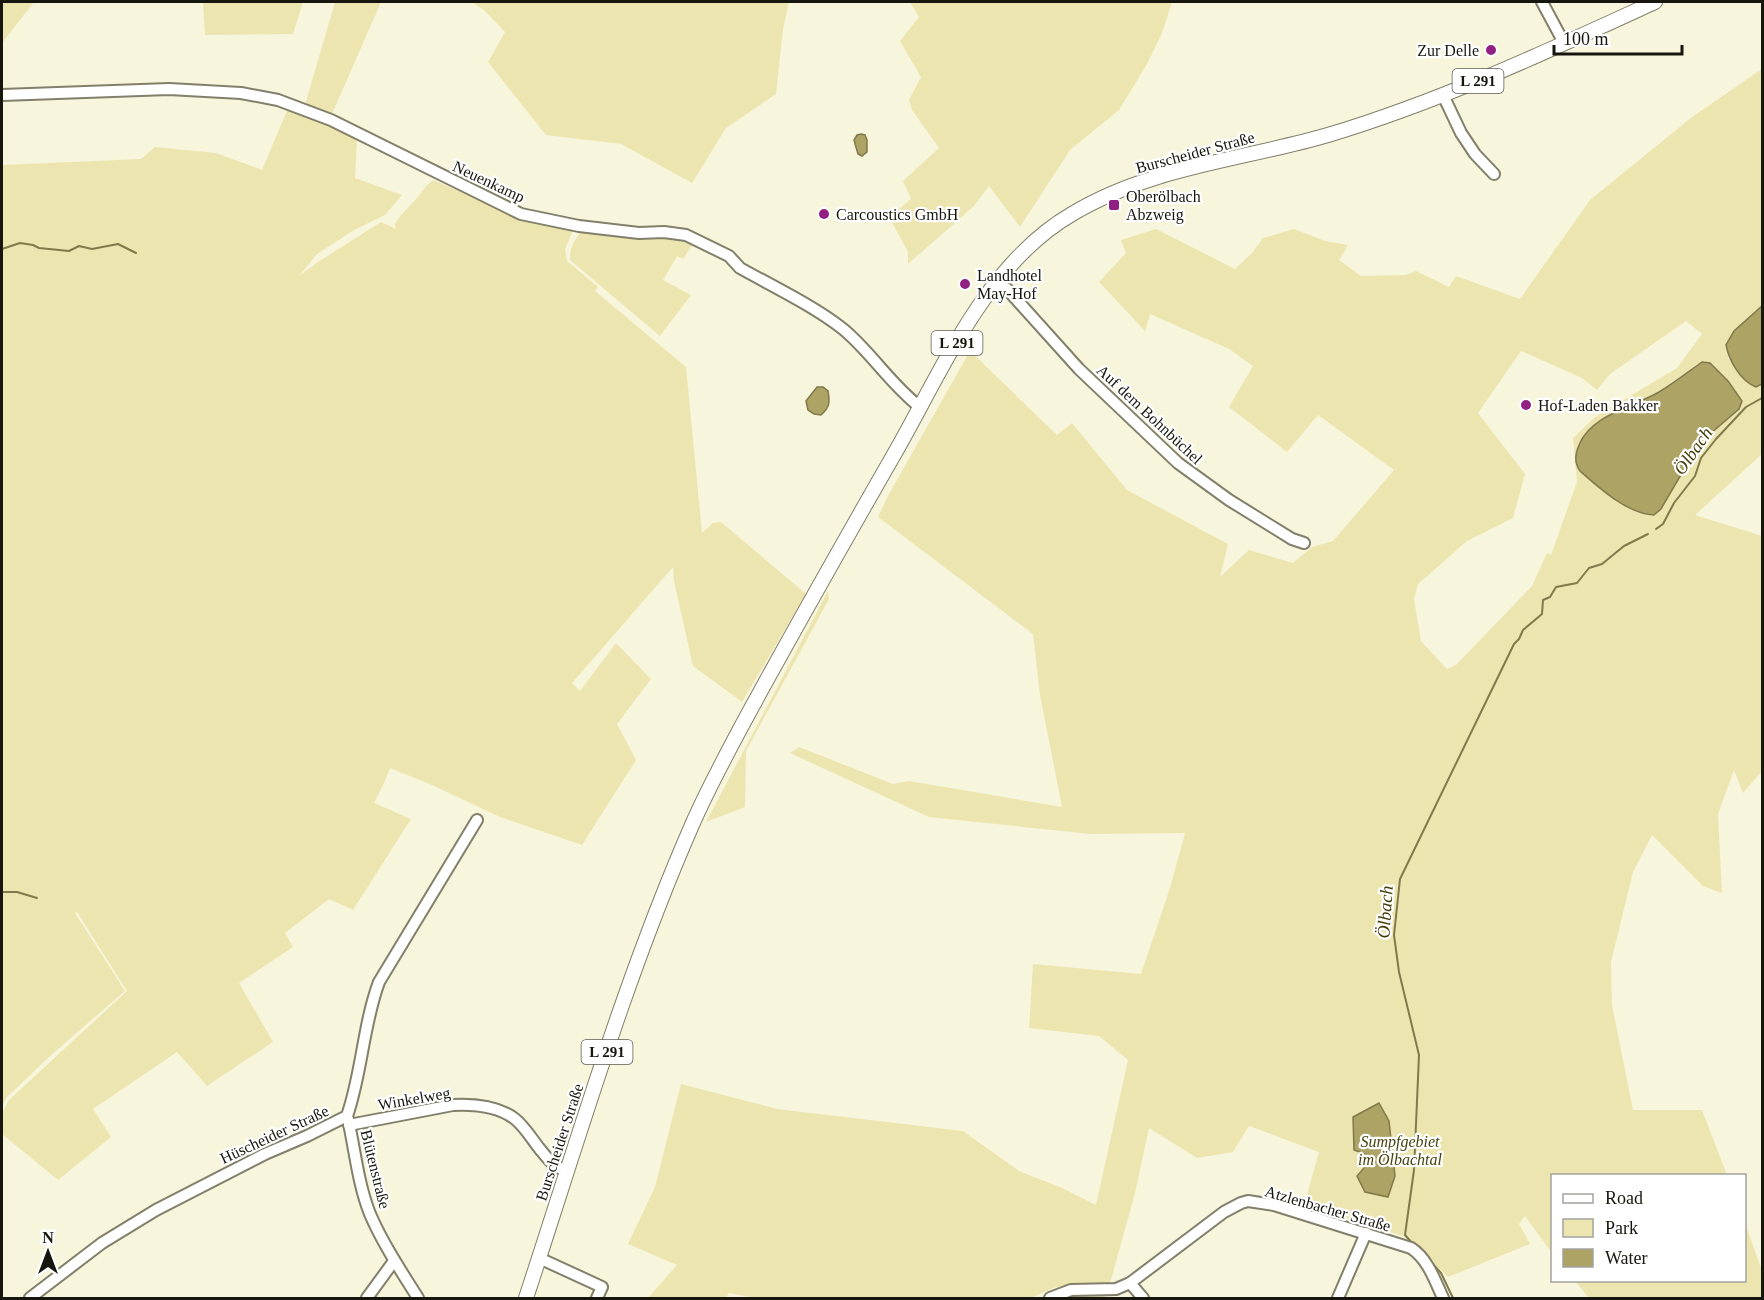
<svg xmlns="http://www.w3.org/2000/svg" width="1764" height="1300" viewBox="0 0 1764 1300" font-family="Georgia,serif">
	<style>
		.green { fill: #ede5af; fill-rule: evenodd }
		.water { fill: #ada365; stroke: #80794b; stroke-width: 1.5 }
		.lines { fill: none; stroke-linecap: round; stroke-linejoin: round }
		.stream { stroke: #80794b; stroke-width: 2 }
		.minor-casing { stroke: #827f6a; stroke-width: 14 }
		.major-casing { stroke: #827f6a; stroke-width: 16 }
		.minor { stroke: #fff; stroke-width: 10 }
		.major { stroke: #fff; stroke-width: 14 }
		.poi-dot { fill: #902082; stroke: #fff; stroke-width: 2 }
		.labels { text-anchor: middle; stroke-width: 4.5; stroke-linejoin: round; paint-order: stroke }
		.shield { fill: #fff; stroke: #5d5c56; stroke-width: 1.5 }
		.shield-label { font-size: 15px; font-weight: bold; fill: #17160e }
		.poi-label { font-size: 16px; fill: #17160e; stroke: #fff; text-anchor: start }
		.street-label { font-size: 16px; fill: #17160e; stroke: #fff }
		.park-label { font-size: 16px; font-style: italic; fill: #494210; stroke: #fff }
		.water-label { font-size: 18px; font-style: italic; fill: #443c08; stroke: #fff }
	</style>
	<rect width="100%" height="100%" fill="#f8f5dd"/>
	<g class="green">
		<path d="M2,2H34L2,43Z"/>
		<path d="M203,2H303L293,34L205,35Z"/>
		<path d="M335,2H381L332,114L305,105Z"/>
		<path d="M472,2H789L783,29L776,94L726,128L692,183L621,144L546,135L488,62L505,32L485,11Z"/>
		<path d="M910,2H1172L1162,33L1147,64L1119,110L1070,150L1020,227L989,186L973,207L908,264V252L889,217L911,199L903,181L939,148L912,110L909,100L921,77L900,41L919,17Z"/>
		<path d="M1762,69V306L1749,319L1728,358L1750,385L1756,387L1762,384V454L1695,515L1762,536V771L1743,793L1734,770L1718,814L1722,893L1703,886L1652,835L1633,872L1611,962L1612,1005L1633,1110H1702L1727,1175L1552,1176V1253L1525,1216L1519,1224L1530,1244L1448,1277L1403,1236L1304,1205L1319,1152L1249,1126L1233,1152L1197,1158L1149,1128L1135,1193L1106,1298H1066L1065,1285L1053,1288L1031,1298H755L729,1293L726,1298H648L677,1265L628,1244L655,1187L681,1084L777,1109L963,1131L1019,1171L1062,1188L1096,1205L1128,1060L1099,1036L1029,1028L1033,964L1141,974L1170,888L1185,833L1091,834L929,817L790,753L799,747L893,784L909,781L1062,807L1040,695L1033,634L878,517L889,494L970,351L1057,435L1072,423L1127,490L1228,544L1220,577L1249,550L1293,563L1312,547L1333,541L1394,470L1318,415L1287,452L1229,407L1253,366L1229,349L1150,314L1145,331L1099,282L1126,253L1121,240L1156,229L1235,269L1252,253L1263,238L1294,229L1325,241L1348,245L1339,260L1361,276L1406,275L1416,271L1449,287L1456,276L1520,299L1590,200L1692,117ZM1686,321L1702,334L1677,368L1595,417L1573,438L1577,482L1551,555L1547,553L1532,586L1456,665L1447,669L1421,641L1414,599L1418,584L1467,541L1513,518L1525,474L1478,413L1521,351L1582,378L1597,390L1610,374ZM1702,362L1739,409L1710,434L1679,478L1661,509L1645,515L1631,509L1580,471L1600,420L1659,391Z"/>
		<path d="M289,106L357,139L355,178L402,195L385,215L354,230L317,254L299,276L318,262L381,222L396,229L395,224C401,213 410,207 417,198C423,191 426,185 433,180L506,212L574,228L565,249L567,261L598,287L595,291L686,367L702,533L713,523L721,522L806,594L742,702L693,666L674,581L673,567L572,683L580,691L616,643L651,679L617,724L636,760L582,845L500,817L432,785L390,768L384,783L374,803L411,819L353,910L329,899L285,933L293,947L239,983L273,1042L207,1086L177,1052L93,1109L111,1137L58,1180L2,1134V1113L9,1100L127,991L77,912L75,913L125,991L50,1056L6,1098L2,1107V165L141,159L155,147L216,153L262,170Z"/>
		<path d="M582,230L679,237L694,242L683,259L677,256L663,280L691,295L660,336L570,260C569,248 576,239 582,230Z"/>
		<path d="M828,591L829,599L746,751L745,807L706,822Z"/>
		<path d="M1745,1223L1762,1271V1298H1589L1575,1281L1744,1280Z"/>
	</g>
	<g class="water">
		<path d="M861,134L865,135L867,140V152L862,156L858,154L854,140L857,135Z"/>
		<path d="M1762,306V384L1756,387C1740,381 1729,360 1726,345L1734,331Z"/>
		<path d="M1702,362L1710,363L1728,381L1742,401L1739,409L1710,434L1679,478L1661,509L1654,515C1628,514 1599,488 1580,471C1574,463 1575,454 1579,445C1591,415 1633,407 1659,392C1674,383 1688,372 1702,362Z"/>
		<path d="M817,387H823L828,391C830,402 830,407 821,415L814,414L808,410L806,401Z"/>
		<path d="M1379,1103L1389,1121L1395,1176L1388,1197L1365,1192L1357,1176L1364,1168L1365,1154L1354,1150L1353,1117Z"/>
	</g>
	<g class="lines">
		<g class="stream">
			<path d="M2,249L20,243L33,245L39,248L69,251L79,246L92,249L118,244L136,253"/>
			<path d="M1656,529L1663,524L1674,503L1695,476L1701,458L1716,439L1746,407L1762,398"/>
			<path d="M2,892H17L37,898"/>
			<path d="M1414,1245L1405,1235L1414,1170L1419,1055L1399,972L1394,935L1400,879L1514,644L1519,639L1523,630L1542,614L1543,600L1550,597L1556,587L1577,583L1589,568L1602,564L1624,546L1648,534"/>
			<path d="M1431,1262L1441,1273L1453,1298"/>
		</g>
		<g class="minor-casing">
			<g id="minor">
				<path d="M1542,2L1564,43"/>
				<path d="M2,95L169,89L241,93L278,100L331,120L521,214L579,226L639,233L664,232L686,235L729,256L740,268C772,286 814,306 843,329C871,352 891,385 920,407"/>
				<path d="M1443,95L1461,133L1475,154L1494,174"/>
				<path d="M997,281L1007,289L1079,369L1178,463L1229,500L1292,539L1304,543"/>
				<path d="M348,1119C355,1150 358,1184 370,1214C383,1244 401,1271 418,1298"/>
				<path d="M349,1125L453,1105C473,1104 498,1106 515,1119C524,1126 532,1139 539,1148C548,1159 552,1166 567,1171"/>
				<path d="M539,1258L602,1287L597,1298"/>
				<path d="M1130,1283L1143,1298"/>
				<path d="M30,1298L102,1243L156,1210L265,1154L307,1136L347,1116C362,1073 363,1025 379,982L477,820"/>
				<path d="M367,1298L394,1261"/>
				<path d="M1050,1298L1071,1290L1116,1289L1130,1283L1224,1212L1241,1203L1248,1201L1274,1205L1411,1248C1428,1259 1435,1281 1443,1298"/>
				<path d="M1338,1298L1366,1233"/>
			</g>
		</g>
		<g class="major-casing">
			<path id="major" d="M526,1298C578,1140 625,978 692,825C713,777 739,731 764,685C806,609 849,533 892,458C941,374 984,265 1072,214C1150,167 1242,160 1328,135C1441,101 1548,51 1655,2"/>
		</g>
		<use href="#minor" class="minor"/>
		<use href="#major" class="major"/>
	</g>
	<g class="poi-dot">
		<circle cx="1491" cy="50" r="6"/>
		<rect x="1108" y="199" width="12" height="12" rx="3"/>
		<circle cx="824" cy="214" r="6"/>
		<circle cx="965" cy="284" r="6"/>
		<circle cx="1526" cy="405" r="6"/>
	</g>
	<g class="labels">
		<g class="shield">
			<rect x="1452.5" y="69" width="51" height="24" rx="4.5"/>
			<rect x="931.5" y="331" width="51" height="24" rx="4.5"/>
			<rect x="581.5" y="1040" width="51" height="24" rx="4.5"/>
		</g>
		<g class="shield-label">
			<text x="1478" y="86">L 291</text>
			<text x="957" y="348">L 291</text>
			<text x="607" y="1057">L 291</text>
		</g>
		<g class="poi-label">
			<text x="1479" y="56" text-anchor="end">Zur Delle</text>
			<text x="1126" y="202">Oberölbach<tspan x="1126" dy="18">Abzweig</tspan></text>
			<text x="836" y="220">Carcoustics GmbH</text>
			<text x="977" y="281">Landhotel<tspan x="977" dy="18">May-Hof</tspan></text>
			<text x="1538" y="411">Hof-Laden Bakker</text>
		</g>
		<g class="street-label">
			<text transform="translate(1195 152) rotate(-15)" y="6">Burscheider Straße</text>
			<text transform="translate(489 181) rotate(25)" y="6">Neuenkamp</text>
			<text transform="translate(1150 414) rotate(43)" y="6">Auf dem Bohnbüchel</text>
			<text transform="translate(414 1098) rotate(-10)" y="6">Winkelweg</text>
			<text transform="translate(274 1134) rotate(-25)" y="6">Hüscheider Straße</text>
			<text transform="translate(559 1142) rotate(-72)" y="6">Burscheider Straße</text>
			<text transform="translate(376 1169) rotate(76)" y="6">Blütenstraße</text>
			<text transform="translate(1328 1208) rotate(16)" y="6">Atzlenbacher Straße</text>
		</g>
		<g class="park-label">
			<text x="1400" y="1147">Sumpfgebiet<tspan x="1400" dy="18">im Ölbachtal</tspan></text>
		</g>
		<g class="water-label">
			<text transform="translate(1693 451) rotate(-55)" y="6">Ölbach</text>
			<text transform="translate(1385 912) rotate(-86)" y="6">Ölbach</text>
		</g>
	</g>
	<rect width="1764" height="1300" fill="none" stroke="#17160e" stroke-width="6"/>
	<rect x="1551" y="1174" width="195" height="108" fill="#ffffff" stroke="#a2a29f" stroke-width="1.5"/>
	<rect x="1563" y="1194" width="30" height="9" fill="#ffffff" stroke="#a2a29f" stroke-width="1.5"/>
	<text x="1605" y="1204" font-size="18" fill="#17160e">Road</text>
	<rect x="1563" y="1219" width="30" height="18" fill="#ede5af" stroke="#a2a29f" stroke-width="1.5"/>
	<text x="1605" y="1234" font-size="18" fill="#17160e">Park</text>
	<rect x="1563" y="1249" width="30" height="18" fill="#ada365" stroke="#a2a29f" stroke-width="1.5"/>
	<text x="1605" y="1264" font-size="18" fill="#17160e">Water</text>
	<g transform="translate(48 1252)" stroke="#ffffff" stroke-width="4.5" paint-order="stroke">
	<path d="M0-4.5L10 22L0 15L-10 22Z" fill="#17160e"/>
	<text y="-9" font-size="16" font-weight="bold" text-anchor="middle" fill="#17160e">N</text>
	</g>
	<path d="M1554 45v9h128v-9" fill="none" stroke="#17160e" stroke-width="3"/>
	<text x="1563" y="45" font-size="18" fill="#17160e" stroke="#ffffff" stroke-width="4.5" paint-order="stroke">100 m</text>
</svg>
